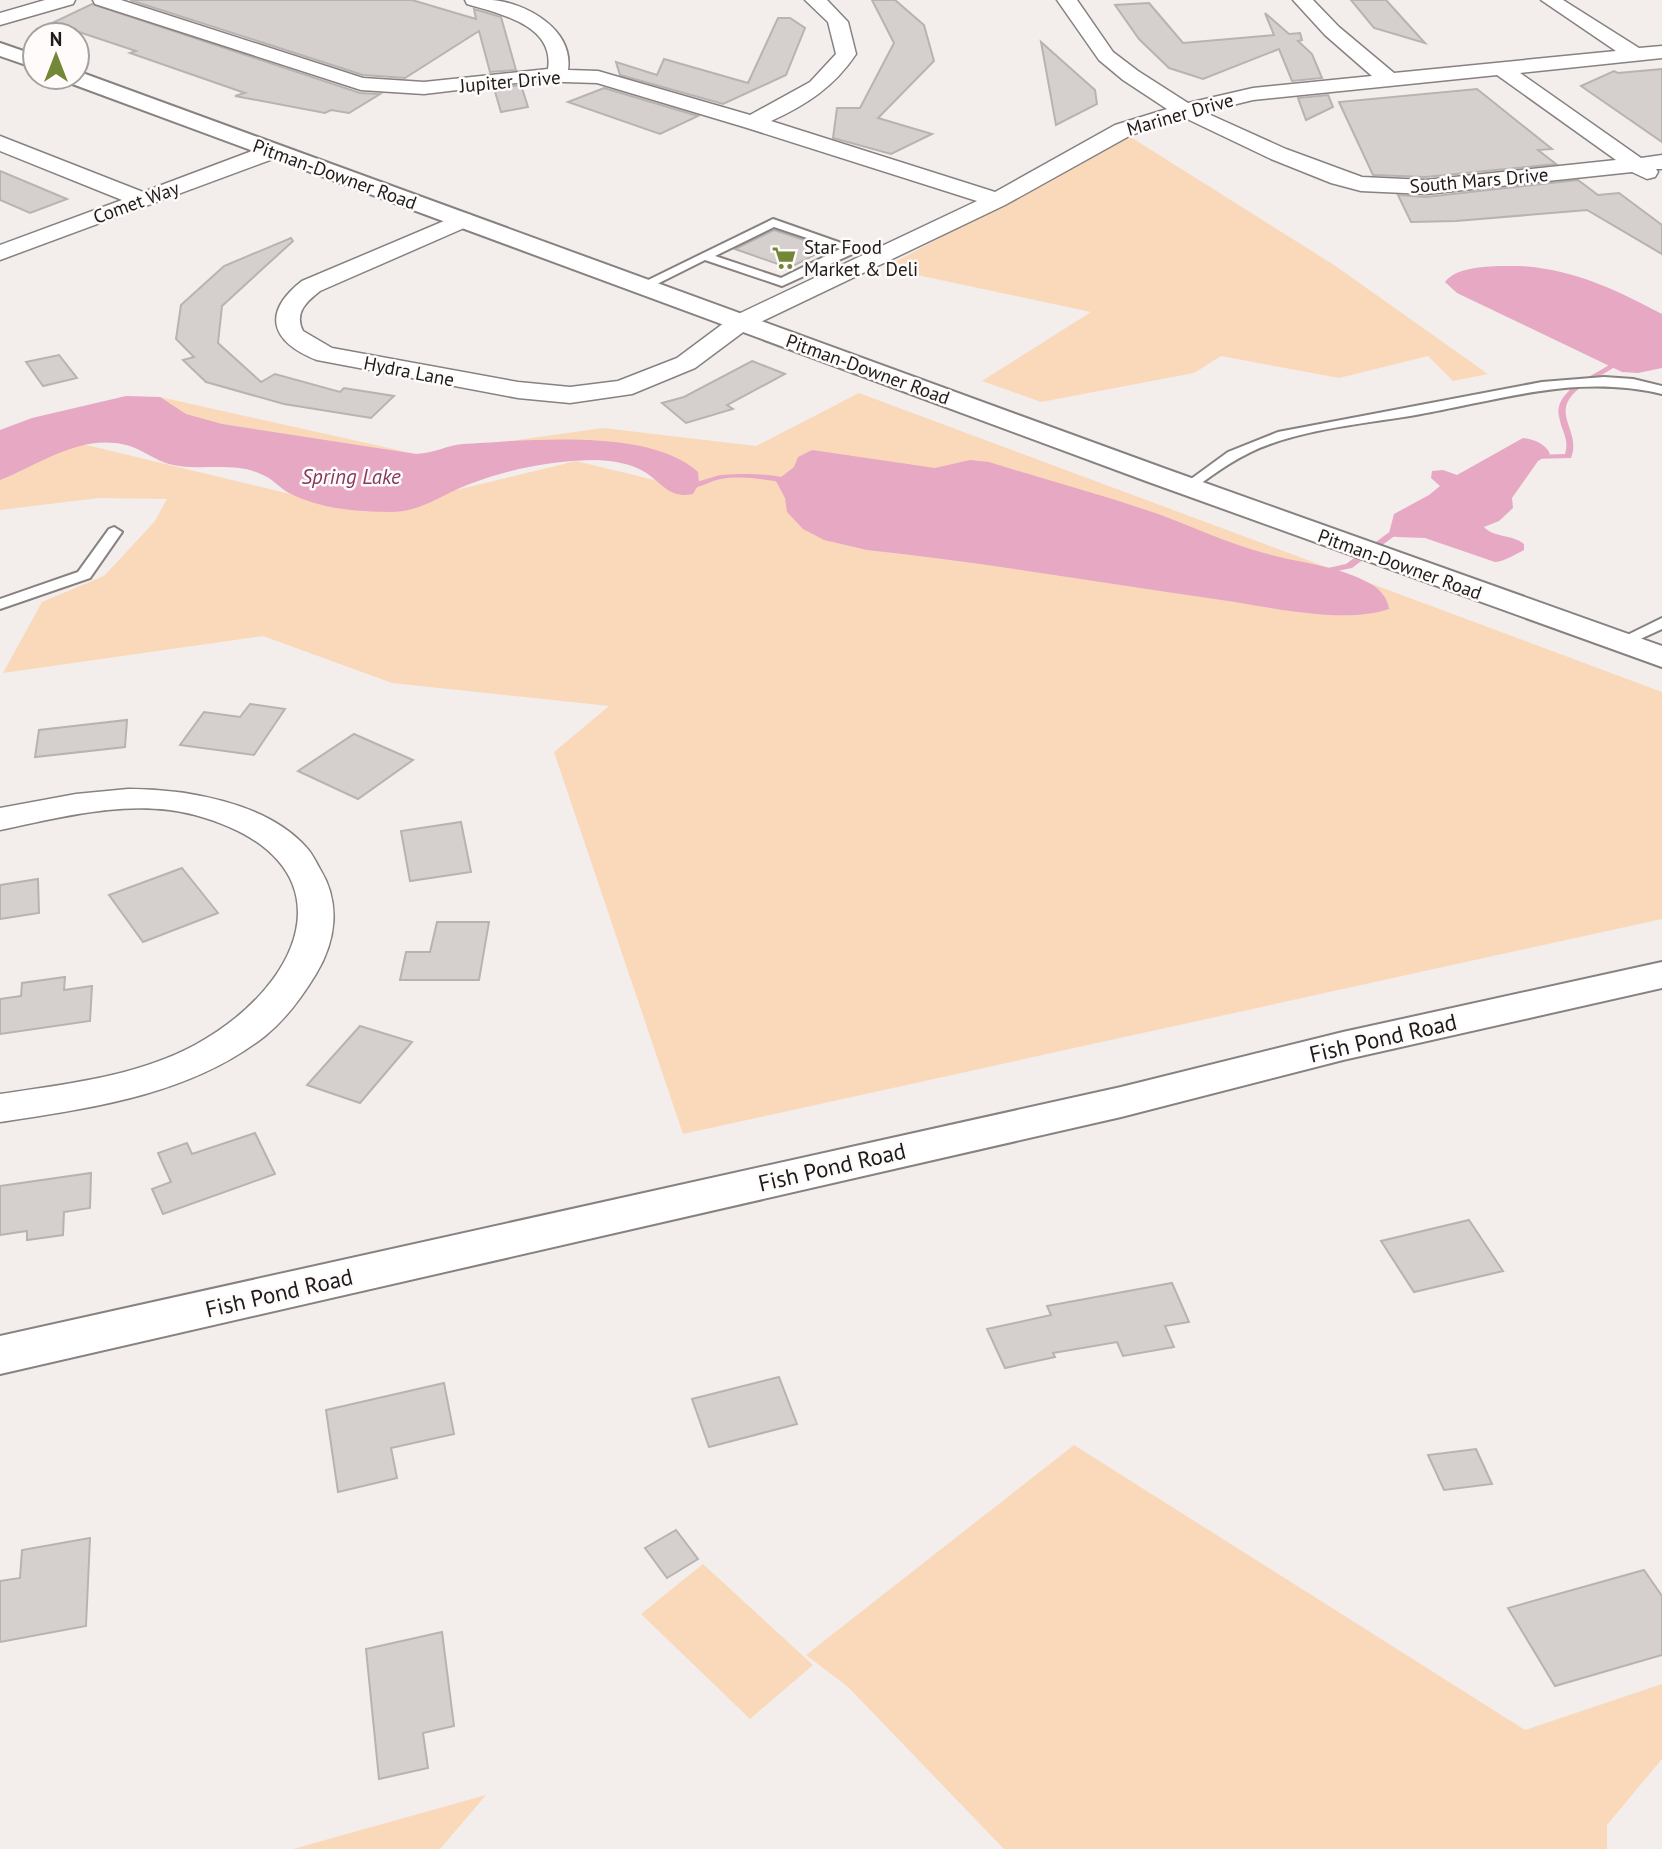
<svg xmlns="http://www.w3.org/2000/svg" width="1662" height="1849" viewBox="0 0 1662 1849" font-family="'PT Sans',sans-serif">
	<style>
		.green { fill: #fad9bb }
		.water { fill: #e6a8c3 }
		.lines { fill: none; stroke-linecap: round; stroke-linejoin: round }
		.stream { fill: #e6a8c3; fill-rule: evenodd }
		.building { fill: #d5d0ce; stroke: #b8b3b1; stroke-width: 2 }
		.lane-casing { stroke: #878180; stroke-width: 4 }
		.street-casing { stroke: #878180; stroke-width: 3 }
		.secondary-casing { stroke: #878180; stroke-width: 4 }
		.lane { fill: #fff; fill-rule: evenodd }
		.street { fill: #fff; fill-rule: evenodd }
		.secondary { fill: #fff; fill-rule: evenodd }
		.labels { text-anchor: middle; stroke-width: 5; stroke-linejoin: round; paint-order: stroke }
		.far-street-label { font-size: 19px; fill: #1d1b1b; stroke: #fefbfa }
		.far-poi-label { font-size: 19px; fill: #1d1b1b; stroke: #fefbfa; text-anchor: start }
		.far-water-label { font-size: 21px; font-style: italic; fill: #84395e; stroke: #fefbfa }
		.street-label { font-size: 23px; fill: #1d1b1b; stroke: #fefbfa }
	</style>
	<rect width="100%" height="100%" fill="#f3edec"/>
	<g class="green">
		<path d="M1129,136L1334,265L1488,374L1453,381L1428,356L1339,378L1221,356L1194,373L1041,402L982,381L1091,312L884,268Z"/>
		<path d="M859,393L1662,692V919L683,1134L554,752L609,706L392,683L263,636L3,673L42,602L104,576L155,521L167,499L99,498L0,510V461L78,443L365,512L576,461L696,490L674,456L370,469L63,412L160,397L416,454L603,428L756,446Z"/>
		<path d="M1074,1445L1525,1730L1662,1684V1759L1607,1825V1849H1004L848,1687L806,1655Z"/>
		<path d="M703,1564L813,1665L750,1719L641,1614Z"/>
		<path d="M486,1795L440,1849H293Z"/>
	</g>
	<g class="water">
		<path d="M1521,266C1573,269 1617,290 1662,314V368L1638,373L1622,372L1457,293L1445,282C1458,264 1500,266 1521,266Z"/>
		<path d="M126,396L160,397L186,414L222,424L416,454C433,454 447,445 463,444C525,441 649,427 698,472L699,484L693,494C668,499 662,482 643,471C629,463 613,461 597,460C554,460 507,469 467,485C441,495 422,511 393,512C357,512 321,509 289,493C280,488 273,479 263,475C237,462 207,470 179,466C160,464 147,452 130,446C82,432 43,463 0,480V430L32,418Z"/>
		<path d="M1523,438C1533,439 1546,444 1550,454L1538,461L1512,498L1513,508L1499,521L1484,527C1494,538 1512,534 1524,544V550C1514,555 1505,561 1495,562L1425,538L1397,537L1389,533L1394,514L1429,495L1440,486L1431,478L1432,471L1443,470L1457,475Z"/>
		<path d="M812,450L935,468L970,460L989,462C1046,480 1103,495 1158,514C1194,527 1227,543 1264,553C1299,563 1338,565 1371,584C1380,589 1388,599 1389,609C1342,625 1265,606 1215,599C1099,583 983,562 867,550L824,540L803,529L787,512L785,498L776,481L794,467L798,457Z"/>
	</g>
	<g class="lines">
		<g class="stream">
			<path d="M1619,358L1624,359C1609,375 1583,380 1570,398C1556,417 1581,435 1571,458L1531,459L1530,457L1534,455L1565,454C1570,440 1561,430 1559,416C1554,387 1601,374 1619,358Z"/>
			<path d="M737,474C754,474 777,474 793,481L789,483C767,480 743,475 721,479C708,481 696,492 683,486L720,475Z"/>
			<path d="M1401,531L1405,533L1404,535L1393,537L1352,568L1322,574L1318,572L1319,570L1346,564L1388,533Z"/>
		</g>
	</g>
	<g class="building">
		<path d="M130,0H412L476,19L474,9L501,17L516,70L490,72L479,31L405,78L363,75Z"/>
		<path d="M872,0H895L924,25L934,61L878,118L932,134L891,154L833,138L837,108H860L894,43Z"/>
		<path d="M1351,0H1386L1425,43L1374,28Z"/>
		<path d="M1149,3L1183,43L1274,35L1265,13L1289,34L1300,33L1302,40L1298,41L1312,54L1322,78L1292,81L1279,49L1203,79L1169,68L1139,39L1115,5Z"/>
		<path d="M92,4L360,93L380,94L349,113L331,110L325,113L235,96L245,93L130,53L136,51L52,23Z"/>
		<path d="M778,18H790L805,28L786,75L723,104L620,75L616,62L657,75L664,59L748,83Z"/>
		<path d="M1041,42L1095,90L1097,104L1056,125Z"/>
		<path d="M1662,69V142L1581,86L1614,71L1618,73Z"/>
		<path d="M521,85L528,107L501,112L494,88Z"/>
		<path d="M604,88L698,116L660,134L568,102Z"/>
		<path d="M1477,89L1552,149L1538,150L1556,164L1426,177L1373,175L1339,102Z"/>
		<path d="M1328,95L1333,107L1306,120L1298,98Z"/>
		<path d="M0,171L67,199L30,213L0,200Z"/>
		<path d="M1578,180L1598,195L1619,193L1662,225V254L1587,210L1456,221L1411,222L1398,195L1426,197Z"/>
		<path d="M774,230L828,248L789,268L735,249Z"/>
		<path d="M291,238L293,241L222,306L218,343L261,382L275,374L340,392L344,388L394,396L371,418L284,404L206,382L183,360L194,357L176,339L181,305L224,266Z"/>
		<path d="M59,355L77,378L43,386L26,362Z"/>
		<path d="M752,361L785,374L727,405L733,409L686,423L662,403L684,397Z"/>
		<path d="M250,704L285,709L254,755L180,745L204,712L240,717Z"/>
		<path d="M127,720L125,747L35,757L39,730Z"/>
		<path d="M354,734L413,760L358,799L298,771Z"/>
		<path d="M461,822L471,872L410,881L401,831Z"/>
		<path d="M182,868L218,913L143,942L109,895Z"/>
		<path d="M38,879L39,913L0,919V885Z"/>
		<path d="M437,922H489L479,980H400L406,952H430Z"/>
		<path d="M65,977L64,990L92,986L90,1021L0,1034V999L21,996L22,983Z"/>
		<path d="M360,1026L412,1042L360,1103L307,1085Z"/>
		<path d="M255,1133L275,1174L163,1214L152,1189L171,1182L158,1153L187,1143L192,1154Z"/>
		<path d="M91,1173L90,1208L64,1212L63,1235L27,1240V1231L0,1235V1186Z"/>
		<path d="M1469,1220L1503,1271L1414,1292L1381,1241Z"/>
		<path d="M1172,1283L1189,1322L1165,1326L1174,1347L1123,1356L1117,1342L1053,1353L1055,1357L1005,1368L987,1329L1051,1315L1047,1306Z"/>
		<path d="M779,1377L797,1424L709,1447L692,1399Z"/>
		<path d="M444,1383L454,1434L391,1448L397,1478L338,1492L326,1410Z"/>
		<path d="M1476,1449L1492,1484L1444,1490L1428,1455Z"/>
		<path d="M676,1530L698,1559L667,1578L645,1548Z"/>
		<path d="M90,1538L86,1626L0,1642V1581L20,1578L22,1550Z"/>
		<path d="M1644,1570L1662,1596V1655L1555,1686L1508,1608Z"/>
		<path d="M442,1632L454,1726L423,1733L428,1768L379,1779L366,1649Z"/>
	</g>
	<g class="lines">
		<g class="lane-casing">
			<g id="lane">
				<path d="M773,219L861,250L782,286L705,260L647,289L642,290L636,286ZM774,227L840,249L781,278L715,256Z"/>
				<path d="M1604,377L1633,379L1662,386V394C1577,374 1504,399 1421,414C1371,423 1318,427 1270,444C1241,454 1216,472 1192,490L1187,491L1180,487L1228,452L1278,432L1542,382Z"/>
				<path d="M114,527L122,532L90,578L0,609V599L78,572L109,529Z"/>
				<path d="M1662,618V629L1625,646H1613L1611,643Z"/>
			</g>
		</g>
		<g class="street-casing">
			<g id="street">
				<path d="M45,0H75L73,4L0,25V13Z"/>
				<path d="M93,0H121L363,78L424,82L548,69C555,25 500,14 467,4L465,0C474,0 483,0 492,0C527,3 574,30 568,70L598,71L750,115L810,82L836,54L828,22L805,0H827L848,22L856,54C834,87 806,105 771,121L995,192L1115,125L1167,109L1123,80L1099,60L1057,0H1077L1113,52L1138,71L1188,103L1253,88L1372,76L1325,35L1293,0H1313L1339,27L1394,73L1616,51L1541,0H1563L1639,48L1662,46V58L1520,73L1641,158L1662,155V169H1656L1658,172L1655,177L1647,179L1632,172L1426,194L1361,191L1331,183L1271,159L1183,117L1131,135L1005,205L750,327L695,368L632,394L570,403L518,398L317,360C271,342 261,313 302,281L463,213L471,215L475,220L471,225L320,291C306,302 294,313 303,331L332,348L518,382L570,387L618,381L677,358L732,317L977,201L744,127L597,83L532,81L424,94L361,90L95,4ZM1497,75L1616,160L1426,180L1362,177L1286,149L1204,112L1253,100Z"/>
				<path d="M0,136L143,192L265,146H281L284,151L281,156L0,260V245L122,200L0,151Z"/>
				<path d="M128,789C185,789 266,802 306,847C312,853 316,862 320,869C341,903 336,941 316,974C302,997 286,1019 265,1036C190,1095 92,1108 0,1122V1094C66,1084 135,1077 195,1045C311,981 352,858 195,815C132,798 62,817 0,830V808L76,794Z"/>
			</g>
		</g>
		<g class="secondary-casing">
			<g id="secondary">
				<path d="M0,43L35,55V68L0,56Z"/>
				<path d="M77,71L1166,469L1662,646V667L1146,481L67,82L64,77H77Z"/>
				<path d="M1662,962V988L1343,1060L1121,1117L0,1374V1336L1121,1087L1343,1032Z"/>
			</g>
		</g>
		<use href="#lane" class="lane"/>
		<use href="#street" class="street"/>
		<use href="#secondary" class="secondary"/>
	</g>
	<defs>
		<g id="supermarket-bare" transform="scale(1.89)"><path d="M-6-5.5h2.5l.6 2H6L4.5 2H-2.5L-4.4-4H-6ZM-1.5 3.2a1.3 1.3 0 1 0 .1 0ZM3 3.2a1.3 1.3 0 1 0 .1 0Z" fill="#748738" stroke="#fefbfa" stroke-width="2.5" paint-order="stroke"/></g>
	</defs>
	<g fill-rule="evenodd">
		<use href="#supermarket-bare" x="784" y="258"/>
	</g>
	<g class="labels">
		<g class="far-street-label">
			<text transform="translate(510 81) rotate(-5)" y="7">Jupiter Drive</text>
			<text transform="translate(1180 114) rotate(-16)" y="7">Mariner Drive</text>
			<text transform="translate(335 174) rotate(20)" y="7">Pitman-Downer Road</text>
			<text transform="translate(1479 180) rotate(-5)" y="7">South Mars Drive</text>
			<text transform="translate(136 202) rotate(-20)" y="7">Comet Way</text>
			<text transform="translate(868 369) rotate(20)" y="7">Pitman-Downer Road</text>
			<text transform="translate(409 371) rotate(11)" y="7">Hydra Lane</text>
			<text transform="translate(1400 564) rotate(20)" y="7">Pitman-Downer Road</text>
		</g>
		<g class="far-poi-label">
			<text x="804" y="254">Star Food<tspan x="804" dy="22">Market &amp; Deli</tspan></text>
		</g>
		<g class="far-water-label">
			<text x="351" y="484">Spring Lake</text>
		</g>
		<g class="street-label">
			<text transform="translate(1383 1038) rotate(-13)" y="8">Fish Pond Road</text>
			<text transform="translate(832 1167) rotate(-13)" y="8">Fish Pond Road</text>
			<text transform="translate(279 1293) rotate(-13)" y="8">Fish Pond Road</text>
		</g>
	</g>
	<g transform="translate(56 56)"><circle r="33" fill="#fefbfa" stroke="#a4a1a1" stroke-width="2"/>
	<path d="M0-5L12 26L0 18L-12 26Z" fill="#748738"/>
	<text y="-10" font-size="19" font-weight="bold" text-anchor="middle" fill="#1d1b1b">N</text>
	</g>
</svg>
